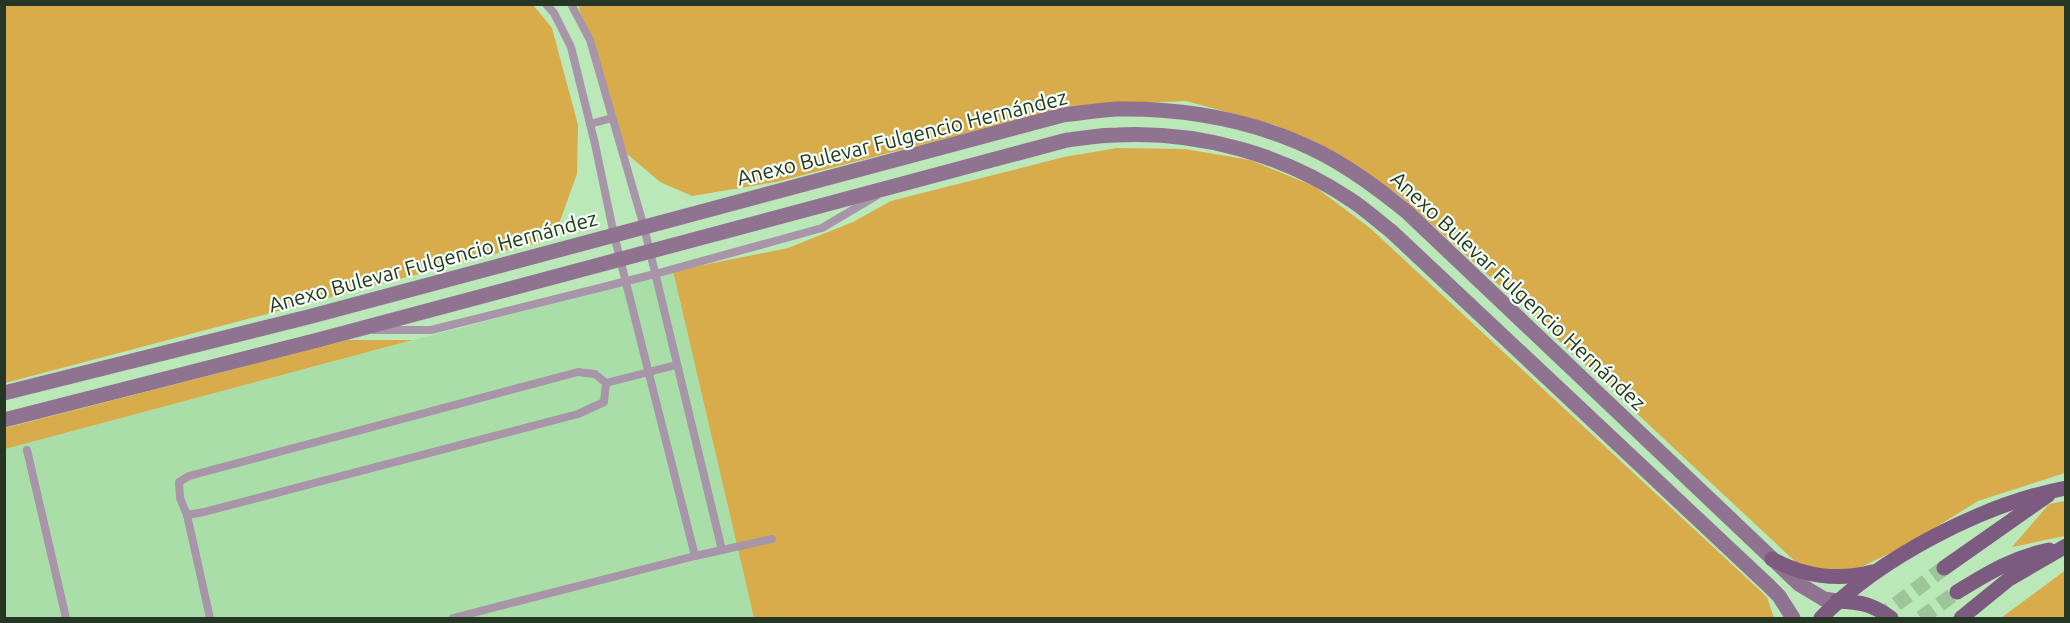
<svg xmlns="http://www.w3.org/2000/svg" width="2070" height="623" viewBox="0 0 2070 623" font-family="Ubuntu,sans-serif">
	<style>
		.built { fill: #aadea8 }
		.green { fill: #d9ac4b }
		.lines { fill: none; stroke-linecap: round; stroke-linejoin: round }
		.primary-tunnel { stroke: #9cc59a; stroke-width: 15; stroke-dasharray: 15 8; stroke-linecap: butt }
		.service { stroke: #a895a9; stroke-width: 8 }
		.secondary { stroke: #8f7391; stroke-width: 15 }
		.primary { stroke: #7d5b80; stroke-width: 15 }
		.labels { text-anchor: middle; stroke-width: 4.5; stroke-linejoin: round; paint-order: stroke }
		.street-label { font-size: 21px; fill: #253724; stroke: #f4fef4 }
	</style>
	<rect width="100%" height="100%" fill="#bae8b8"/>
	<path class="built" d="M673,271L754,618H5V449Z"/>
	<g class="green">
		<path d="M4,5H533L552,28L578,125L577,174L560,221L540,242L5,383Z"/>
		<path d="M578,5H2065V473L1978,501L1909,544L1859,568L1830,570L1800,566L1508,293L1398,194L1342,159L1275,125L1186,101L1072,106L776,182L692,196L660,182L626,153Z"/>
		<path d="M1117,148L1185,149L1250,160L1314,186L1370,228L1767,597L1774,618H754L673,271L788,248L853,222L891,201L1064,157Z"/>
		<path d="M348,340H413L5,449V428Z"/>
		<path d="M2065,501V536L2012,547L2049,504Z"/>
		<path d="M2065,570V618H2001L2063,572Z"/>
	</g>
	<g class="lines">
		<g class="primary-tunnel">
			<path d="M1878,618L1944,568"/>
			<path d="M1921,618L1957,592"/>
		</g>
		<g class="service">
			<path d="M546,4L554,13L571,47L595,144L614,235L695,556"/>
			<path d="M571,4L590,40L644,227L722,550"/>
			<path d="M590,124L612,118"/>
			<path d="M374,330H431L655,274L822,228L876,196"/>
			<path d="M606,383L604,402L578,414L204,512L187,515L180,498L179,482L189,476L578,372L595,374L606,383L676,365"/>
			<path d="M27,450L66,618"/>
			<path d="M187,515L210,618"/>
			<path d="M453,618L695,556L772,539"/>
		</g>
		<g class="secondary">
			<path d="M4,393L312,316L1063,115C1081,113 1099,110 1117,109C1187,108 1258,121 1321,153C1352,169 1380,190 1407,212L1799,584L1824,599L1837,601"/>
			<path d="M4,420L318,340L1067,140C1084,138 1101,135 1117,135C1199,131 1283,154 1351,200C1365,209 1378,221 1391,231L1769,586L1779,596L1793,618"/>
		</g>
		<g class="primary">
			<path d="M1772,559C1803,576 1838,581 1872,572"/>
			<path d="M1944,568L2048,495"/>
			<path d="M1957,592C1988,573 2012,558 2049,550"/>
			<path d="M1837,601C1861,602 1872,604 1891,618"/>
			<path d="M1821,618C1879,558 1983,504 2066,488"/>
			<path d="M1961,618L2009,579L2066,546"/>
		</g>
	</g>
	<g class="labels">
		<g class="street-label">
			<text transform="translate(902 138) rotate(-14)" y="7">Anexo Bulevar Fulgencio Hernández</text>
			<text transform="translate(433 262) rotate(-15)" y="7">Anexo Bulevar Fulgencio Hernández</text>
			<text transform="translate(1518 291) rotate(43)" y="7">Anexo Bulevar Fulgencio Hernández</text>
		</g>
	</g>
	<rect width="2070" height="623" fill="none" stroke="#253724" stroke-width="12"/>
</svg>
